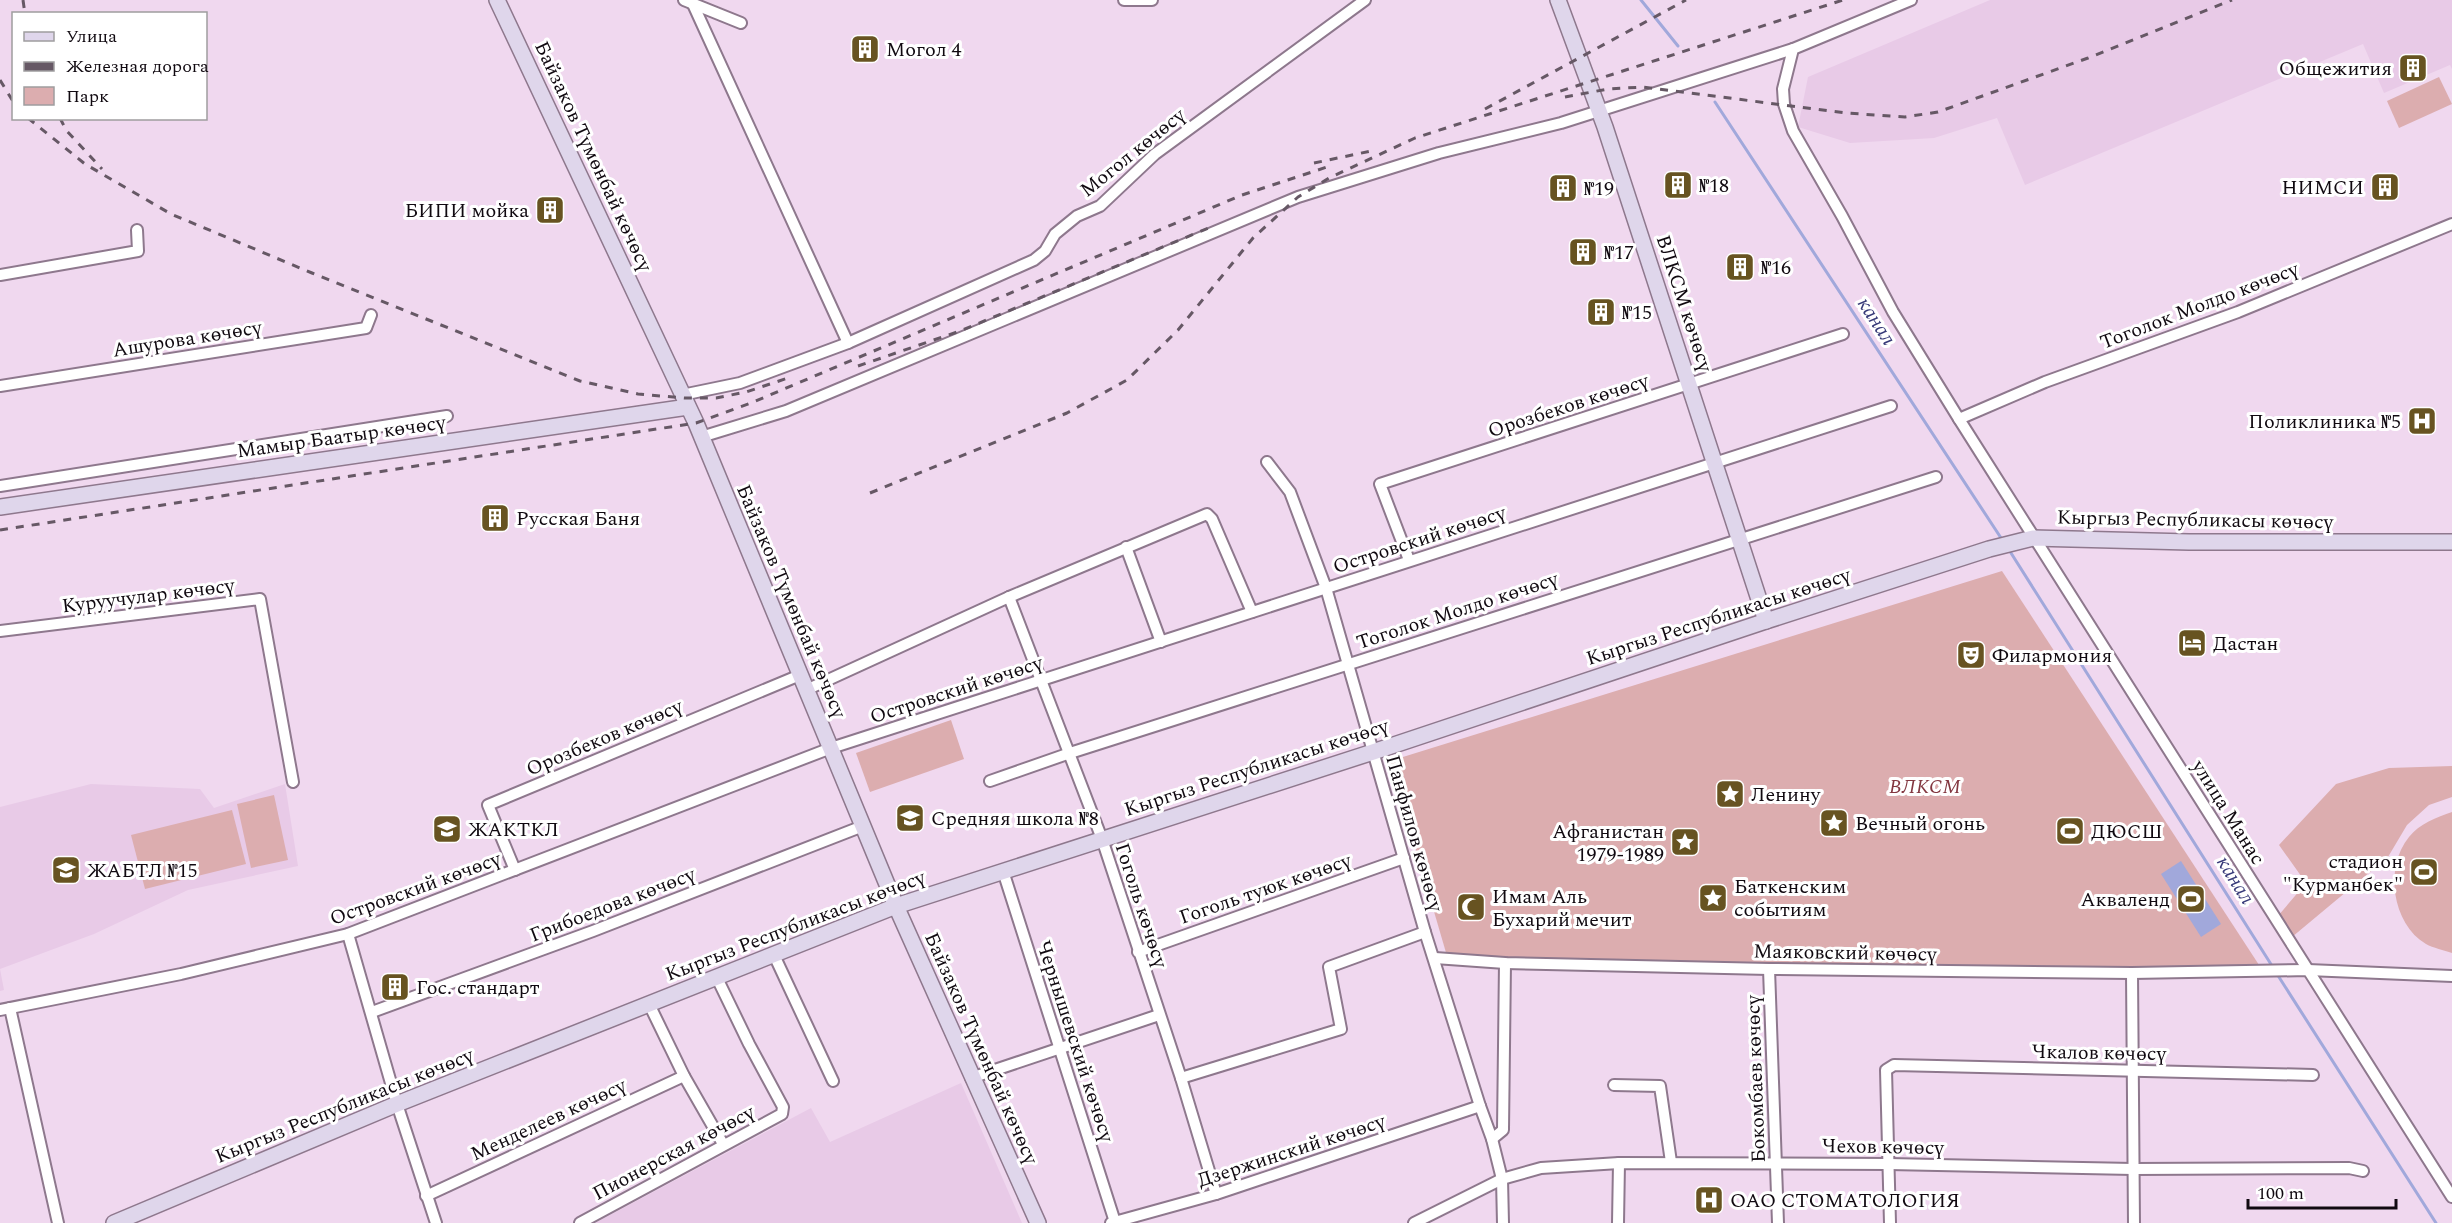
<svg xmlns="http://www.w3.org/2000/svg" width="2452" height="1223" viewBox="0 0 2452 1223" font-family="Spectral,serif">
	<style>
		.built { fill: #e8cae7 }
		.green { fill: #dcadaf }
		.water { fill: #a1a8db }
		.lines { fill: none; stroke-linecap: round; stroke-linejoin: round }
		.stream { stroke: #a1a8db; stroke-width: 3 }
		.street-casing { stroke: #8e788d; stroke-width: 14 }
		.secondary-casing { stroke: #8e788d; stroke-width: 18 }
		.street { stroke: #fff; stroke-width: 10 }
		.secondary { stroke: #dfd6eb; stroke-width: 15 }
		.rail { stroke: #665865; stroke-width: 3; stroke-dasharray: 8 8; stroke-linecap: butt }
		.labels { text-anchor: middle; stroke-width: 6; stroke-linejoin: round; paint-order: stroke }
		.poi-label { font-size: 20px; fill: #100910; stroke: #fff; text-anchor: start }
		.street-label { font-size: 20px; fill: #100910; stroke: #fff }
		.park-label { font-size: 20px; font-style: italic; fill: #833740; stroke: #fff }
		.water-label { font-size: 21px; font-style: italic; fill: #383b79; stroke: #fff }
	</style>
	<rect width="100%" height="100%" fill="#f0d8ef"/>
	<g class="built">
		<path d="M1990,0H2452V69L2450,65L2384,93L2363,44L2025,185L1997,118L1934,138L1850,143L1798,127L1808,77Z"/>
		<path d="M91,784L200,789L214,808L285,784L298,866L188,890L94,934L0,969L4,990L0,991V807Z"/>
		<path d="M961,1083L1022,1223H595L811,1108L830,1142Z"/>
	</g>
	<g class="green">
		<path d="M2439,77L2452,104L2399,128L2387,101Z"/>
		<path d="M2002,571L2261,968L2095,971L1447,956L1390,761Z"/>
		<path d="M951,720L964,759L870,792L856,753Z"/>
		<path d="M2452,766V797L2429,805L2407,825L2388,857L2292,937L2278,916L2306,883L2279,845L2336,784L2389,768Z"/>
		<path d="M274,795L288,860L251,868L237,804Z"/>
		<path d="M232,810L246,864L145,889L131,835Z"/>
		<path d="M2452,812V953C2444,950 2433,948 2426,944C2392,924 2384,867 2409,837C2419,824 2437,817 2452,812Z"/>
	</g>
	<path class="water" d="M2181,861L2221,924L2201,937L2161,874Z"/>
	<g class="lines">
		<g class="stream">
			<path d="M1641,0L1678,46"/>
			<path d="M1715,102L2003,541"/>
			<path d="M2011,553L2274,969"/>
			<path d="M2277,974L2436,1223"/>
		</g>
		<g class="street-casing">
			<g id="street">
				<path d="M684,0L741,23"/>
				<path d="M1124,0H1152"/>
				<path d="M1911,0L1793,49L1783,89L1784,104L1793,131L1842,216L1893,312L1959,419L2452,1197"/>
				<path d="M692,2L848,343"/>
				<path d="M0,275L138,251L137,230"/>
				<path d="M0,386L366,328L371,315"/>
				<path d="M682,395L740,383L848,343L1034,260L1045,251L1055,234L1077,216L1100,206L1155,154L1365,0"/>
				<path d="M1959,419L2045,382L2238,312L2452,224"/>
				<path d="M701,437L786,411L1298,197L1439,153L1561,123L1793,49"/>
				<path d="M1267,462L1290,492L1326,588L1425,932L1480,1106L1492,1139L1502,1179L1503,1223"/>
				<path d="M0,486L447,416"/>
				<path d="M1126,547L1161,642"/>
				<path d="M1409,560L1380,484L1843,334"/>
				<path d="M1009,597L1102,839L1181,1078L1216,1194"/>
				<path d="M0,631L260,599L293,782"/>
				<path d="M806,690L1009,597L1207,514L1212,519L1252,612"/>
				<path d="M990,781L1070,753L1936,477"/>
				<path d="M515,870L488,805L800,675"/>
				<path d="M1003,871L1115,1222"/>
				<path d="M348,934L397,1104L436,1223"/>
				<path d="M1138,952L1404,858"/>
				<path d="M774,955L833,1081"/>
				<path d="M1435,958L1505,963L1769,969L2132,973L2308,970L2452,976"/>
				<path d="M1769,969L1778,1223"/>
				<path d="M2132,973L2134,1223"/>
				<path d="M649,1004L684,1076L723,1144"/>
				<path d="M10,1008L58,1223"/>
				<path d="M0,1010L181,974L348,934L831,748L1891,406"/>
				<path d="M372,1012L593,931L863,826"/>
				<path d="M971,1078L1159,1015"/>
				<path d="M1181,1078L1341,1029L1329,967L1425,932"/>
				<path d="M1614,1085L1660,1086L1671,1162"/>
				<path d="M1492,1139L1503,1130L1505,963"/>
				<path d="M426,1196L684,1076"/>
				<path d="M580,1223L782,1114L783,1107L749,1044L717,978"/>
				<path d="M1111,1223L1216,1194L1480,1106"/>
				<path d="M1414,1223L1502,1179L1541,1168L1619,1163L1889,1164L2133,1169L2349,1168L2363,1171"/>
				<path d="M1618,1223L1619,1163"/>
				<path d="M1890,1223L1886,1070L1894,1065L2313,1075"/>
			</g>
		</g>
		<g class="secondary-casing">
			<g id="secondary">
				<path d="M497,0L696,423L896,906L1038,1223"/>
				<path d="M1558,0L1605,127L1766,621"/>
				<path d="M0,507L688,407"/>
				<path d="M114,1223L397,1104L896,906L1373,752L1766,621L1989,549L2033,538L2189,542H2452"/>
			</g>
		</g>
		<use href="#street" class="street"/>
		<use href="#secondary" class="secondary"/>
		<g class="rail">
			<path d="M23,0L25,14"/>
			<path d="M0,80L14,103"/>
			<path d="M1565,97L1608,89L1643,87L1846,113L1905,117L1938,112L2088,58L2232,0"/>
			<path d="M1485,109L1686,0"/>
			<path d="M28,118L85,164L171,214L312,273L580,381L638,394L684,398H716L746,392L791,377"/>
			<path d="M60,118L66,130L102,169"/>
			<path d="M1314,163L1376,150"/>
			<path d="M858,366L960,331L1211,227"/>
			<path d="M870,493L1067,413L1127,380L1178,330L1253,238L1298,197L1329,178L1415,138L1843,0"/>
			<path d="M0,530L696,423L751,403L1242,195L1327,167"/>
		</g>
	</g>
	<defs>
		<g id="building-square" transform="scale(1.5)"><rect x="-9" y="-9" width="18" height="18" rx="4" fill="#675321" stroke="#fff"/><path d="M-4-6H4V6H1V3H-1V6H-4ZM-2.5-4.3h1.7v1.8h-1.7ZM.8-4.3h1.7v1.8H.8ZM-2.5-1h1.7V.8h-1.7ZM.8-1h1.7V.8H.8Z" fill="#fff"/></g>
		<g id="hospital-square" transform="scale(1.5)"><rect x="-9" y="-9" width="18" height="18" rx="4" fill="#675321" stroke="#fff"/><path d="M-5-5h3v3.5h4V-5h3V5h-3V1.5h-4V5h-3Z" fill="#fff"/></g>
		<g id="hotel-square" transform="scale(1.5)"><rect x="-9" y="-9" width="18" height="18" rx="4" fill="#675321" stroke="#fff"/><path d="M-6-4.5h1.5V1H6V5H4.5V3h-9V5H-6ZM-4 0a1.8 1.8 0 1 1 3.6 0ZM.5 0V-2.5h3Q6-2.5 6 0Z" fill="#fff"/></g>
		<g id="theatre-square" transform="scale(1.5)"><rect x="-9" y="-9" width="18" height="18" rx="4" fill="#675321" stroke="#fff"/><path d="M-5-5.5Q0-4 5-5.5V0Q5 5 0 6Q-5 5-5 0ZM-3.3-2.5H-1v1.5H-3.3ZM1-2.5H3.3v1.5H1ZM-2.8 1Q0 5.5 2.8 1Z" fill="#fff"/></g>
		<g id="sight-square" transform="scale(1.5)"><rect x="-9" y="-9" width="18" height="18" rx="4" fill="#675321" stroke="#fff"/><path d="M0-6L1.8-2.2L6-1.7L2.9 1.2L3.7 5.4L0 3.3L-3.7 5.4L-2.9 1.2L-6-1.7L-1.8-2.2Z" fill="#fff"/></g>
		<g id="school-square" transform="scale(1.5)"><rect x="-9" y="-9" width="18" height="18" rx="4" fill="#675321" stroke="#fff"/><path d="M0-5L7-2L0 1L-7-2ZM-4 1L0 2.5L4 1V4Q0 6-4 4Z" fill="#fff"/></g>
		<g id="university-square" transform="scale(1.5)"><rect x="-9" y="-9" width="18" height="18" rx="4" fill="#675321" stroke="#fff"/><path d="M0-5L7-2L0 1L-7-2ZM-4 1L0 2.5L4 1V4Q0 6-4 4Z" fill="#fff"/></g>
		<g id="stadium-square" transform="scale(1.5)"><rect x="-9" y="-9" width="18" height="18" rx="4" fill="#675321" stroke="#fff"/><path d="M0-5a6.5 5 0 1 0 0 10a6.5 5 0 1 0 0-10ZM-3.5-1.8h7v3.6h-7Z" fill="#fff"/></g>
		<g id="mosque-square" transform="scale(1.5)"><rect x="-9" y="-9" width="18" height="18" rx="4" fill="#675321" stroke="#fff"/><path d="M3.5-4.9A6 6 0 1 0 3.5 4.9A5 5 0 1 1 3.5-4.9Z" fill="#fff"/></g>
	</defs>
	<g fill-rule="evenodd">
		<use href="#building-square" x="865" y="49"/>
		<use href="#building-square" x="2413" y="68"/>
		<use href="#building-square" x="1678" y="185"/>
		<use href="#building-square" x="2385" y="187"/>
		<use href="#building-square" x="1563" y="188"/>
		<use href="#building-square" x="550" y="210"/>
		<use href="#building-square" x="1583" y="252"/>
		<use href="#building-square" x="1740" y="267"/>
		<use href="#building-square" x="1601" y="312"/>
		<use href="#hospital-square" x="2422" y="421"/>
		<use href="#building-square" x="495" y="518"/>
		<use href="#hotel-square" x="2192" y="643"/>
		<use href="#theatre-square" x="1971" y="655"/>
		<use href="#sight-square" x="1730" y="794"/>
		<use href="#school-square" x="910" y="818"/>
		<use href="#sight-square" x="1834" y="823"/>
		<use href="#university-square" x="447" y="829"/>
		<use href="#stadium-square" x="2070" y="831"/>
		<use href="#sight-square" x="1685" y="842"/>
		<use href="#university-square" x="66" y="870"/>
		<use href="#stadium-square" x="2424" y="872"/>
		<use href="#sight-square" x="1713" y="898"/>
		<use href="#stadium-square" x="2191" y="899"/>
		<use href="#mosque-square" x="1471" y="907"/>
		<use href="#building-square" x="395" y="987"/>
		<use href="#hospital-square" x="1709" y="1200"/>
	</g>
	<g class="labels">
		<g class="poi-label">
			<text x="886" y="56">Могол 4</text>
			<text x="2392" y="75" text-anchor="end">Общежития</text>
			<text x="1699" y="192">№18</text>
			<text x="2364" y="194" text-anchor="end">НИМСИ</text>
			<text x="1584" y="195">№19</text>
			<text x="529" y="217" text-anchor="end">БИПИ мойка</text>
			<text x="1604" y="259">№17</text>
			<text x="1761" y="274">№16</text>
			<text x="1622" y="319">№15</text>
			<text x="2401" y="428" text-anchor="end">Поликлиника №5</text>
			<text x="516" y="525">Русская Баня</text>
			<text x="2213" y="650">Дастан</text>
			<text x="1992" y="662">Филармония</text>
			<text x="1751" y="801">Ленину</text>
			<text x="931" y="825">Средняя школа №8</text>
			<text x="1855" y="830">Вечный огонь</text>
			<text x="468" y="836">ЖАКТКЛ</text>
			<text x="1664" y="838" text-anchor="end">Афганистан<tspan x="1664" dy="23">1979-1989</tspan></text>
			<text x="2091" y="838">ДЮСШ</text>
			<text x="2403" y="868" text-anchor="end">стадион<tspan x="2403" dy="23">"Курманбек"</tspan></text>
			<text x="87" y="877">ЖАБТЛ №15</text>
			<text x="1734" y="893">Баткенским<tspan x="1734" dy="23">событиям</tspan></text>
			<text x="1492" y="903">Имам Аль<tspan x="1492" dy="23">Бухарий мечит</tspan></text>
			<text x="2170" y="906" text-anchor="end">Акваленд</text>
			<text x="416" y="994">Гос. стандарт</text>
			<text x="1730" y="1207">ОАО СТОМАТОЛОГИЯ</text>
		</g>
		<g class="street-label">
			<text transform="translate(1132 152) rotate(-39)" y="7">Могол көчөсү</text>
			<text transform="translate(594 156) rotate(65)" y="7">Байзаков Түмөнбай көчөсү</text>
			<text transform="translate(1685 303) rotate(72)" y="7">ВЛКСМ көчөсү</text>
			<text transform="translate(2199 305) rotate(-21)" y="7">Тоголок Молдо көчөсү</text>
			<text transform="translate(187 338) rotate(-9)" y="7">Ашурова көчөсү</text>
			<text transform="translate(1568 405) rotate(-18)" y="7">Орозбеков көчөсү</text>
			<text transform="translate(341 436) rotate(-8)" y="7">Мамыр Баатыр көчөсү</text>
			<text transform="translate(2195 519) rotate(1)" y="7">Кыргыз Республикасы көчөсү</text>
			<text transform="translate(1419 539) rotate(-18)" y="7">Островский көчөсү</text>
			<text transform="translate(148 595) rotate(-7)" y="7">Куруучулар көчөсү</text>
			<text transform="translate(792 601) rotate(67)" y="7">Байзаков Түмөнбай көчөсү</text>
			<text transform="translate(1457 610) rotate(-18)" y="7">Тоголок Молдо көчөсү</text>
			<text transform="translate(1718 616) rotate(-18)" y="7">Кыргыз Республикасы көчөсү</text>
			<text transform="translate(956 689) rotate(-18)" y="7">Островский көчөсү</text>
			<text transform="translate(604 737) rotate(-23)" y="7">Орозбеков көчөсү</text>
			<text transform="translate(1256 767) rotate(-18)" y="7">Кыргыз Республикасы көчөсү</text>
			<text transform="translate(2229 812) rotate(58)" y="7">улица Манас</text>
			<text transform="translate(1415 833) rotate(74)" y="7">Панфилов көчөсү</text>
			<text transform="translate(415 888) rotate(-20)" y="7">Островский көчөсү</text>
			<text transform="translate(1265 888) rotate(-19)" y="7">Гоголь туюк көчөсү</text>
			<text transform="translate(612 904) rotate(-21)" y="7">Грибоедова көчөсү</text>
			<text transform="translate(1142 905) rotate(72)" y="7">Гоголь көчөсү</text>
			<text transform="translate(795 925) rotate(-21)" y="7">Кыргыз Республикасы көчөсү</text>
			<text transform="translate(1845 952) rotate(1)" y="7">Маяковский көчөсү</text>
			<text transform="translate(1076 1041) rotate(72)" y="7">Чернышевский көчөсү</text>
			<text transform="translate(982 1048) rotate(66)" y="7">Байзаков Түмөнбай көчөсү</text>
			<text transform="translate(2099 1052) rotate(1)" y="7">Чкалов көчөсү</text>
			<text transform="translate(1755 1079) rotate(-92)" y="7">Бокомбаев көчөсү</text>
			<text transform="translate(344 1105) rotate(-22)" y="7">Кыргыз Республикасы көчөсү</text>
			<text transform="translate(548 1119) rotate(-25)" y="7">Менделеев көчөсү</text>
			<text transform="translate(1883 1146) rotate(1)" y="7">Чехов көчөсү</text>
			<text transform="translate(1291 1150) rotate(-18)" y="7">Дзержинский көчөсү</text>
			<text transform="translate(673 1152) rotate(-28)" y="7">Пионерская көчөсү</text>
		</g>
		<g class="park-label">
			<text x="1925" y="793">ВЛКСМ</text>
		</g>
		<g class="water-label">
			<text transform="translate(1877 321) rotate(57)" y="7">канал</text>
			<text transform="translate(2236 880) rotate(58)" y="7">канал</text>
		</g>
	</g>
	<rect x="12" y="12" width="195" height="108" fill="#ffffff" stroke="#9f9d9f" stroke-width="1.5"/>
	<rect x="24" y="32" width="30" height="9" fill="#dfd6eb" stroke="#9f9d9f" stroke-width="1.5"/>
	<text x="66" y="42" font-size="18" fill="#100910">Улица</text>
	<rect x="24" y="62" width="30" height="9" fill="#665865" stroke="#9f9d9f" stroke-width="1.5"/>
	<text x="66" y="72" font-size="18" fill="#100910">Железная дорога</text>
	<rect x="24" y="87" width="30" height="18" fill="#dcadaf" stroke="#9f9d9f" stroke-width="1.5"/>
	<text x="66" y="102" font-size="18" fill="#100910">Парк</text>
	<path d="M2248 1199v9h148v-9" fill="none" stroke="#100910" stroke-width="3"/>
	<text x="2257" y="1199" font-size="18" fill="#100910" stroke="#ffffff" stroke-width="4.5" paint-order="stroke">100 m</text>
</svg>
